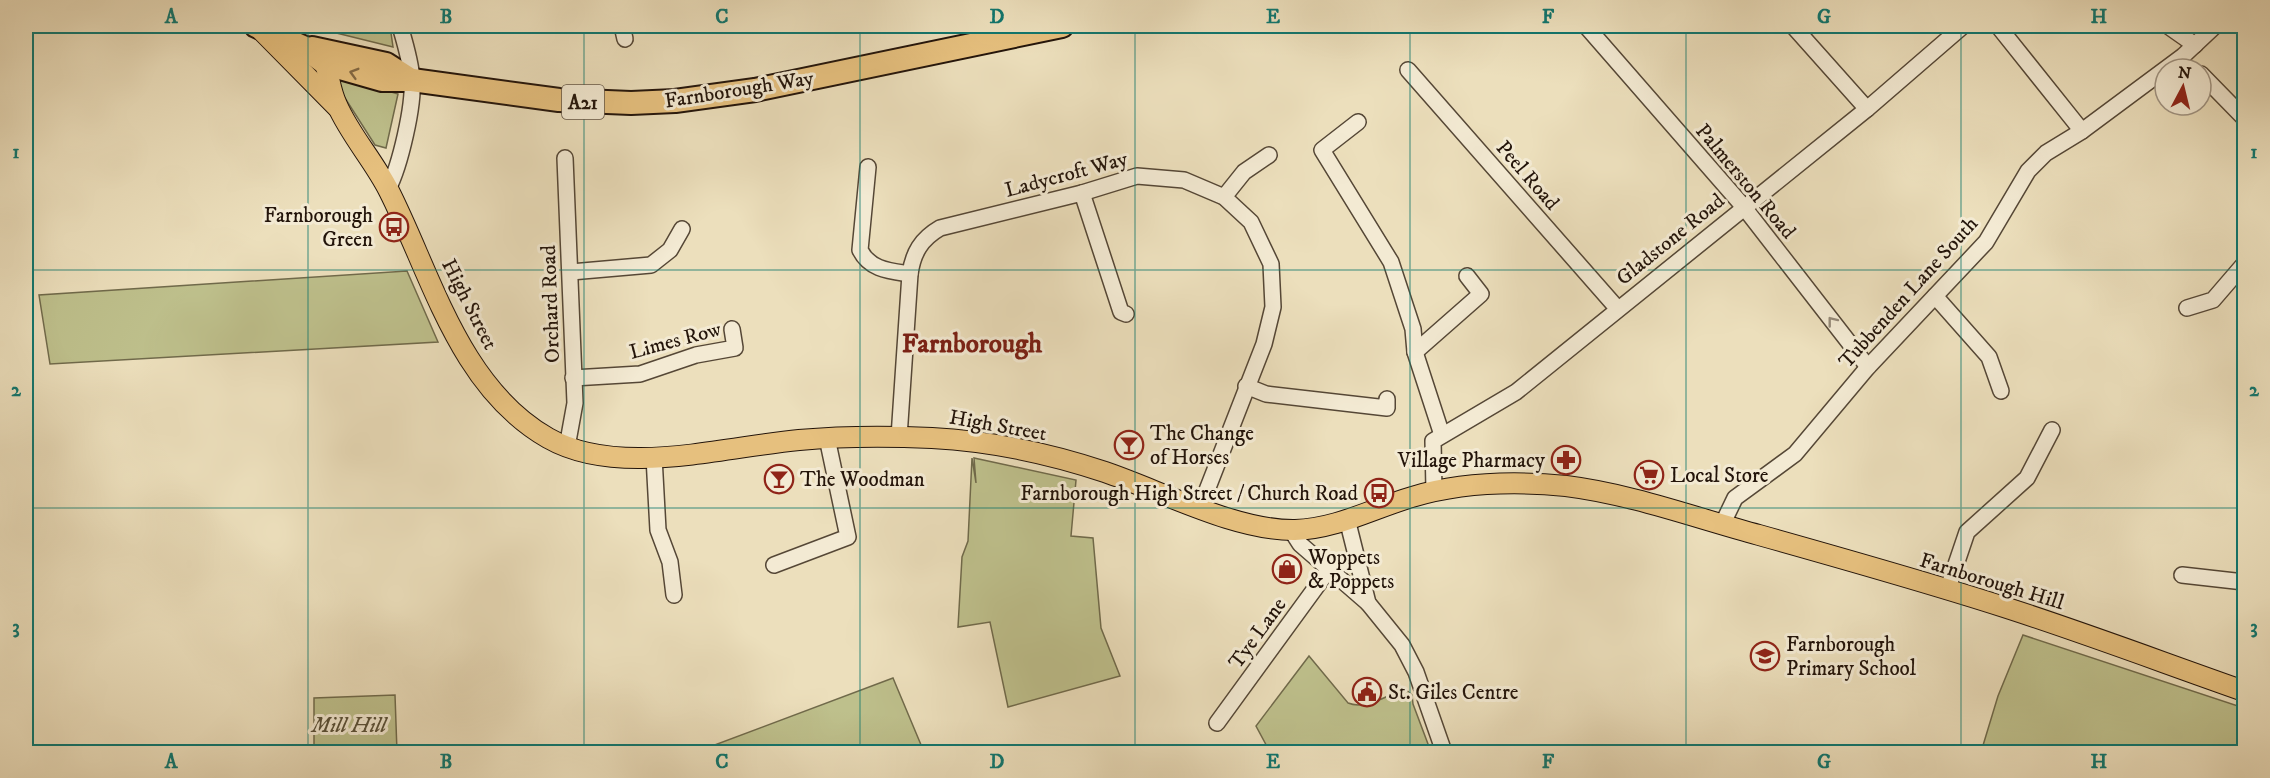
<svg xmlns="http://www.w3.org/2000/svg" width="2270" height="778" viewBox="0 0 2270 778" font-family="'IM FELL DW Pica',serif">
	<style>
		.green { fill: #bec08c; stroke: #706a4b; stroke-width: 1.5 }
		.lines { fill: none; stroke-linecap: round; stroke-linejoin: round }
		.minor-casing { stroke: #554736; stroke-width: 18 }
		.major-casing { stroke: #23140a; stroke-width: 22 }
		.highway-casing { stroke: #23140a; stroke-width: 26 }
		.minor { stroke: #f3ead3; stroke-width: 15 }
		.major { stroke: #e6c07e; stroke-width: 20 }
		.highway { stroke: #e6c07e; stroke-width: 22 }
		.oneway { stroke: #846a44 }
		.oneway2 { stroke: #958a79 }
		.grid { fill: none; stroke: #0f766e; stroke-width: 1.5; stroke-opacity: 0.55 }
		.labels { text-anchor: middle; stroke-width: 6; stroke-linejoin: round; paint-order: stroke }
		.shield { fill: #f3ead3; stroke: #615446; stroke-width: 1.5 }
		.shield-label { font-size: 20px; font-weight: bold; fill: #23140a }
		.street-label { font-size: 21px; fill: #23140a; stroke: #f3ead3 }
		.poi-label { font-size: 21px; fill: #23140a; stroke: #f3ead3; text-anchor: start }
		.park-label { font-size: 21px; font-style: italic; fill: #595038; stroke: #f3ead3 }
		.district-label { font-size: 27px; font-weight: bold; fill: #7a1f14; stroke: #f3ead3 }
		.neatline { fill: none; stroke: #0f766e; stroke-width: 2 }
		.grid-label { font-size: 20px; text-anchor: middle; font-weight: bold; fill: #0f766e }
	</style>
	<rect width="100%" height="100%" fill="#ecdfbc"/>
	<filter id="stains"><feTurbulence type="fractalNoise" baseFrequency=".00333" numOctaves="4"/><feColorMatrix values="0 0 0 0 .2 0 0 0 0 .09 0 0 0 0 .02 0 0 0 .5 -.17"/></filter>
	<radialGradient id="worn" r=".72"><stop offset=".6" stop-color="#630" stop-opacity="0"/><stop offset="1" stop-color="#630" stop-opacity=".3"/></radialGradient>
	<g class="green">
		<path d="M308,26H390L393,47Z"/>
		<path d="M341,77L398,94L386,148L375,145L336,84Z"/>
		<path d="M407,271L438,342L50,364L39,295Z"/>
		<path d="M972,458L976,483L974,458L1076,480L1071,536L1093,538L1101,628L1120,676L1008,707L990,622L958,627L962,557L968,541Z"/>
		<path d="M2023,635L2244,708V752H1981L1998,696Z"/>
		<path d="M1309,656L1348,703C1365,710 1388,696 1404,688L1412,695L1413,704L1431,752H1270L1256,726Z"/>
		<path d="M893,678L924,752H696Z"/>
		<path d="M395,695L397,752H314V698Z"/>
	</g>
	<g class="lines">
		<g class="minor-casing">
			<g id="minor">
				<path d="M622,26L625,39"/>
				<path d="M1586,26L1743,206L1868,367"/>
				<path d="M1793,26L1867,109"/>
				<path d="M1998,26L2082,131"/>
				<path d="M2168,26L2195,45"/>
				<path d="M1408,70L1617,308"/>
				<path d="M2201,74L2244,118"/>
				<path d="M1358,122L1322,150L1391,262L1413,329L1415,352L1442,435"/>
				<path d="M565,158L575,403L567,447"/>
				<path d="M868,167L860,250C870,270 890,271 910,274"/>
				<path d="M388,189C400,166 414,106 412,80C411,62 405,43 400,26"/>
				<path d="M1082,193L1121,312L1126,314"/>
				<path d="M1224,197L1244,172L1269,155"/>
				<path d="M571,272L651,265L670,250L682,229"/>
				<path d="M1935,296L1989,357L2001,391"/>
				<path d="M2187,308L2213,300L2244,264"/>
				<path d="M1415,352L1481,294L1467,276"/>
				<path d="M573,378L640,374L696,355L735,348L732,329"/>
				<path d="M1246,386L1266,394L1387,408V399"/>
				<path d="M899,437L910,274C913,253 921,239 940,228L1082,193L1137,176L1184,180L1224,197L1251,222L1271,264L1273,307L1264,344L1200,508"/>
				<path d="M654,457L658,530L670,562L674,595"/>
				<path d="M1434,491L1433,441L1516,392L1867,109L1963,26"/>
				<path d="M1347,519L1368,603L1402,645L1416,672L1444,752"/>
				<path d="M1722,525L1735,498L1795,454L1868,367L1986,242L2028,171L2046,153L2082,131L2183,56L2215,26"/>
				<path d="M1291,530L1300,544L1368,603"/>
				<path d="M774,565L848,537L827,438"/>
				<path d="M2182,575L2244,582"/>
				<path d="M1947,591L1967,532L2027,478L2052,430"/>
				<path d="M1217,723L1330,568L1357,559"/>
			</g>
		</g>
		<g class="major-casing">
			<g id="major">
				<path d="M261,30L337,107"/>
				<path d="M321,53C329,69 329,89 337,105C350,135 374,161 389,191C432,276 459,387 548,438C618,478 723,447 799,440C843,436 888,436 932,438C989,441 1051,454 1105,472C1161,491 1236,531 1295,530C1336,529 1374,508 1412,497C1462,482 1515,481 1566,486C1631,494 1696,518 1759,535C1841,558 1923,581 2004,607C2085,633 2164,663 2244,691"/>
			</g>
		</g>
		<g class="highway-casing">
			<g id="highway">
				<path d="M256,26L303,47L326,64L382,80H412L559,100L631,103L675,101L755,90L1062,26"/>
				<path d="M312,48L386,64L411,80"/>
			</g>
		</g>
		<use href="#minor" class="minor"/>
		<use href="#major" class="major"/>
		<use href="#highway" class="highway"/>
	</g>
	<defs><path id="oneway-chevron" d="M-2-3.5L2.5 0L-2 3.5" fill="none" stroke-width="1.6" stroke-linecap="round" stroke-linejoin="round" transform="scale(1.5)"/></defs>
	<use class="oneway" href="#oneway-chevron" transform="translate(354 73) rotate(-164)"/>
	<use class="oneway2" href="#oneway-chevron" transform="translate(1832 321) rotate(-128)"/>
	<path class="grid" d="M308,26V752M584,26V752M860,26V752M1135,26V752M1410,26V752M1686,26V752M1961,26V752M26,270H2244M26,508H2244"/>
	<defs>
		<g id="bus-ring" transform="scale(1.5)"><circle r="9.5" fill="#f3ead3" stroke="#8f2418" stroke-width="1.5"/><path d="M-5-6H5V4H4V6H2V4H-2V6H-4V4H-5ZM-3.5-4V0h7V-4ZM-3.5 1.2v1.5H-2V1.2ZM2 1.2v1.5H3.5V1.2Z" fill="#8f2418"/></g>
		<g id="bar-ring" transform="scale(1.5)"><circle r="9.5" fill="#f3ead3" stroke="#8f2418" stroke-width="1.5"/><path d="M-6-5H6L.8 .8V4.5H3.5V6h-7V4.5H-.8V.8Z" fill="#8f2418"/></g>
		<g id="pharmacy-ring" transform="scale(1.5)"><circle r="9.5" fill="#f3ead3" stroke="#8f2418" stroke-width="1.5"/><path d="M-2-6h4v4h4v4h-4v4h-4v-4h-4v-4h4Z" fill="#8f2418"/></g>
		<g id="supermarket-ring" transform="scale(1.5)"><circle r="9.5" fill="#f3ead3" stroke="#8f2418" stroke-width="1.5"/><path d="M-6-5.5h2.5l.6 2H6L4.5 2H-2.5L-4.4-4H-6ZM-1.5 3.2a1.3 1.3 0 1 0 .1 0ZM3 3.2a1.3 1.3 0 1 0 .1 0Z" fill="#8f2418"/></g>
		<g id="shop-ring" transform="scale(1.5)"><circle r="9.5" fill="#f3ead3" stroke="#8f2418" stroke-width="1.5"/><path d="M-5-2.5h2.3a2.7 3.5 0 0 1 5.4 0H5L5.5 6h-11ZM-1.5-2.5h3a1.5 2.3 0 0 0-3 0Z" fill="#8f2418"/></g>
		<g id="school-ring" transform="scale(1.5)"><circle r="9.5" fill="#f3ead3" stroke="#8f2418" stroke-width="1.5"/><path d="M0-5L7-2L0 1L-7-2ZM-4 1L0 2.5L4 1V4Q0 6-4 4Z" fill="#8f2418"/></g>
		<g id="civic-ring" transform="scale(1.5)"><circle r="9.5" fill="#f3ead3" stroke="#8f2418" stroke-width="1.5"/><path d="M-.6-6.5H3V-4.5H.6V-3L4-1V1h2V6H-6V1h2V-1L-.6-3ZM-1.2 2.5V6h2.4V2.5Z" fill="#8f2418"/></g>
	</defs>
	<g fill-rule="evenodd">
		<use href="#bus-ring" x="394" y="227"/>
		<use href="#bar-ring" x="1129" y="445"/>
		<use href="#pharmacy-ring" x="1566" y="460"/>
		<use href="#supermarket-ring" x="1649" y="475"/>
		<use href="#bar-ring" x="779" y="479"/>
		<use href="#bus-ring" x="1379" y="493"/>
		<use href="#shop-ring" x="1287" y="569"/>
		<use href="#school-ring" x="1765" y="656"/>
		<use href="#civic-ring" x="1367" y="692"/>
	</g>
	<g class="labels">
		<rect class="shield" x="562" y="85" width="42" height="34" rx="4.5"/>
		<g class="shield-label">
			<text x="583" y="109">A21</text>
		</g>
		<g class="street-label">
			<text transform="translate(739 89) rotate(-9)" y="7">Farnborough Way</text>
			<text transform="translate(1066 174) rotate(-15)" y="7">Ladycroft Way</text>
			<text transform="translate(1528 175) rotate(49)" y="7">Peel Road</text>
			<text transform="translate(1746 181) rotate(50)" y="7">Palmerston Road</text>
			<text transform="translate(1670 239) rotate(-39)" y="7">Gladstone Road</text>
			<text transform="translate(1908 292) rotate(-48)" y="7">Tubbenden Lane South</text>
			<text transform="translate(470 304) rotate(63)" y="7">High Street</text>
			<text transform="translate(550 304) rotate(-92)" y="7">Orchard Road</text>
			<text transform="translate(675 340) rotate(-15)" y="7">Limes Row</text>
			<text transform="translate(998 425) rotate(10)" y="7">High Street</text>
			<text transform="translate(1992 581) rotate(17)" y="7">Farnborough Hill</text>
			<text transform="translate(1257 633) rotate(-54)" y="7">Tye Lane</text>
		</g>
		<g class="poi-label">
			<text x="373" y="222" text-anchor="end">Farnborough<tspan x="373" dy="24">Green</tspan></text>
			<text x="1150" y="440">The Change<tspan x="1150" dy="24">of Horses</tspan></text>
			<text x="1545" y="467" text-anchor="end">Village Pharmacy</text>
			<text x="1670" y="482">Local Store</text>
			<text x="800" y="486">The Woodman</text>
			<text x="1358" y="500" text-anchor="end">Farnborough High Street / Church Road</text>
			<text x="1308" y="564">Woppets<tspan x="1308" dy="24">&amp; Poppets</tspan></text>
			<text x="1786" y="651">Farnborough<tspan x="1786" dy="24">Primary School</tspan></text>
			<text x="1388" y="699">St. Giles Centre</text>
		</g>
		<g class="park-label">
			<text x="349" y="732">Mill Hill</text>
		</g>
		<g class="district-label">
			<text x="972" y="352">Farnborough</text>
		</g>
	</g>
	<rect width="2270" height="778" fill="none" stroke="#ecdfbc" stroke-width="66"/>
	<g transform="translate(2183 87) rotate(7)"><circle r="28" fill="#f3ead3" stroke="#a09483" stroke-width="1.5"/>
	<path d="M0-4.5L10 22L0 15L-10 22Z" fill="#8f2418"/>
	<text y="-9" font-size="16" font-weight="bold" text-anchor="middle" fill="#23140a">N</text>
	</g>
	<rect x="33" y="33" width="2204" height="712" class="neatline"/>
	<g class="grid-label">
		<text x="171" y="23">A</text>
		<text x="446" y="23">B</text>
		<text x="722" y="23">C</text>
		<text x="997" y="23">D</text>
		<text x="1273" y="23">E</text>
		<text x="1548" y="23">F</text>
		<text x="1824" y="23">G</text>
		<text x="2099" y="23">H</text>
		<text x="16" y="158">1</text>
		<text x="2254" y="158">1</text>
		<text x="16" y="396">2</text>
		<text x="2254" y="396">2</text>
		<text x="16" y="633">3</text>
		<text x="2254" y="633">3</text>
		<text x="171" y="768">A</text>
		<text x="446" y="768">B</text>
		<text x="722" y="768">C</text>
		<text x="997" y="768">D</text>
		<text x="1273" y="768">E</text>
		<text x="1548" y="768">F</text>
		<text x="1824" y="768">G</text>
		<text x="2099" y="768">H</text>
	</g>
	<rect width="100%" height="100%" filter="url(#stains)"/>
	<rect width="100%" height="100%" fill="url(#worn)"/>
</svg>
